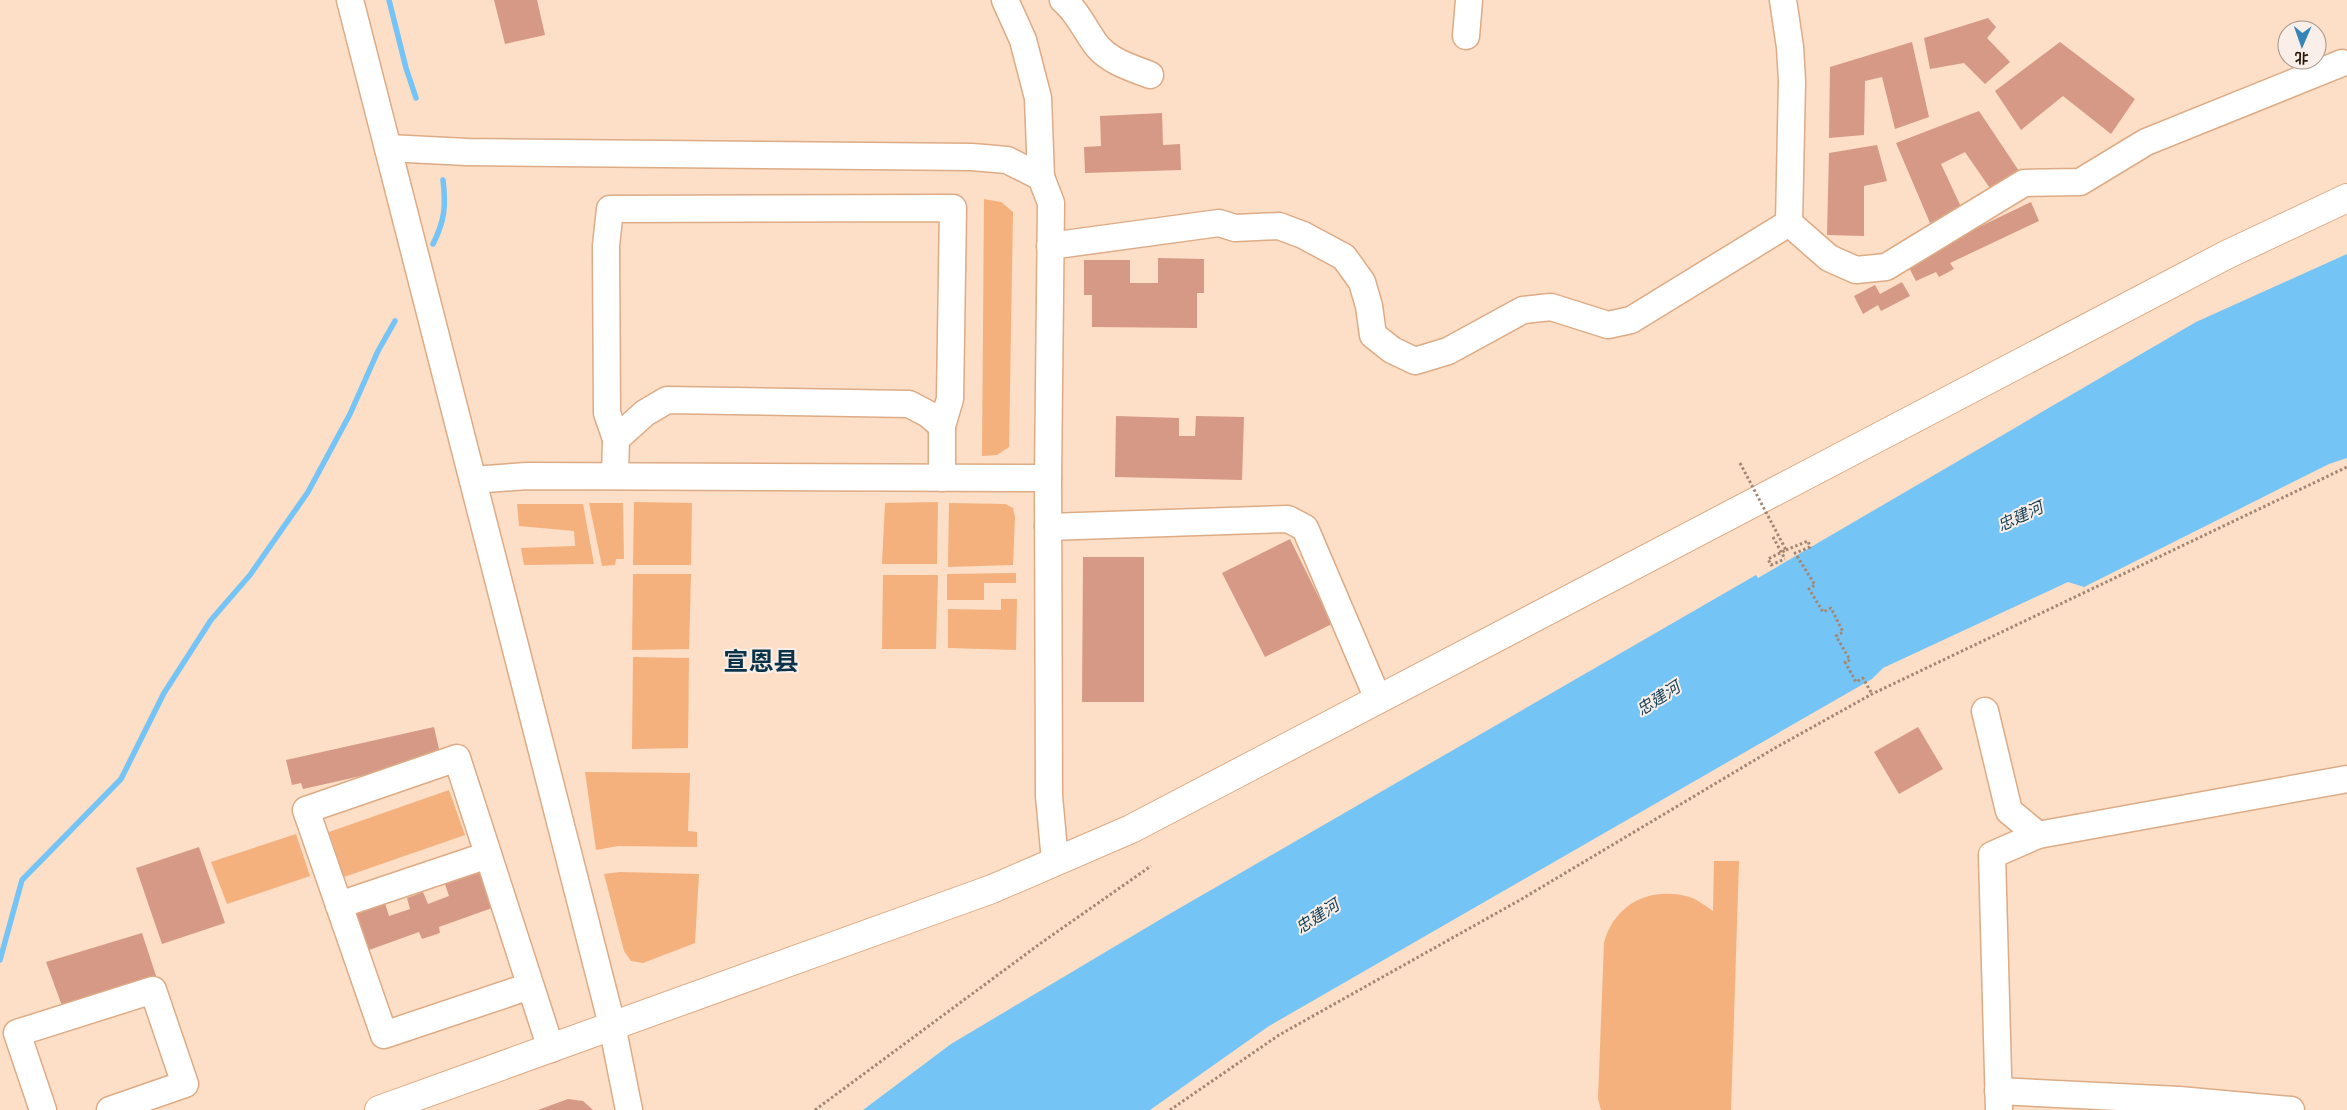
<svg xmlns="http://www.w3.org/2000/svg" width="2347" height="1110" viewBox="0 0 2347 1110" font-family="'Alegreya Sans','Noto Sans SC',sans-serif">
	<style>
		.green { fill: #f4b17d }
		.water { fill: #75c4f6 }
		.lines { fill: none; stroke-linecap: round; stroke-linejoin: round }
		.stream { stroke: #75c4f6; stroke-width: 5.5 }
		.building { fill: #d69986 }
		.minor-casing { stroke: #ddab85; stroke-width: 29 }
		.major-casing { stroke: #ddab85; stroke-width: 30 }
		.path { stroke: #a28874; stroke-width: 3; stroke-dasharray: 2.5 2.5; stroke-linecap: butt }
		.minor { stroke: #fff; stroke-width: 26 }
		.major { stroke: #fff; stroke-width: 28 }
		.path-bridge { stroke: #a28874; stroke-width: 3; stroke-dasharray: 2.5 2.5; stroke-linecap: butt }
		.labels { text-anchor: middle; stroke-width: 4; stroke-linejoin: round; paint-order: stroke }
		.water-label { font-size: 16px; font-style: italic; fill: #113e57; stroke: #faefe8 }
		.town-label { font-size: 25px; font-weight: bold; fill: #0a334a; stroke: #faefe8 }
	</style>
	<rect width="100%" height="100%" fill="#fddec6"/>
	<g class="green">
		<path d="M984,199L1001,202L1013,212L1009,447L997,455L982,456Z"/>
		<path d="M634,502L692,503L691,565H633Z"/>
		<path d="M938,502L937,564H882L885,503Z"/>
		<path d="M589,503H623L624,559H616L615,565L602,566Z"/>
		<path d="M949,503L1005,504L1013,508L1015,517L1013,565L948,567Z"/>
		<path d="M517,504H583L594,564L524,565L521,548L575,546L574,531L519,526Z"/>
		<path d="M1016,573V583H984V600H947V574Z"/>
		<path d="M633,574H691L689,649L632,650Z"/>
		<path d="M883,575H938L936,649H882Z"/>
		<path d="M1001,599H1017L1016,650L948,648V609L1001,610Z"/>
		<path d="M633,657L689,658L688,748L632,749Z"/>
		<path d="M585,772L690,773L688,831L697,832V847L618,846L596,850Z"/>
		<path d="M449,790L465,835L344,877L329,832Z"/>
		<path d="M296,834L310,876L227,904L211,862Z"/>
		<path d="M1714,861H1739L1731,1110H1601L1598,1099L1604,943C1614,905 1648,887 1686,896C1696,898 1705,906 1713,911Z"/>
		<path d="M620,872L699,874L695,943L643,963L631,961L624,951L604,874Z"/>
	</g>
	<path class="water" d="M2347,254V458L2329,464L2084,587L2068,582L1883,668L1872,679L1269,1026L1150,1110H863L951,1044L1166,916L1756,575L1758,578L2196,322Z"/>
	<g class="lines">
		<g class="stream">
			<path d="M389,0L406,68L416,98"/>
			<path d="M433,244C445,220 446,206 443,180"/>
			<path d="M0,960L22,880L121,779L164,693L211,620L250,575L308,492L350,414L378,351L395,321"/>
		</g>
	</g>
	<g class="building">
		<path d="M494,0H537L545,35L505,44Z"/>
		<path d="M1988,18L1996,27L1987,38L2010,62L1985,84L1964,63L1930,69L1924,38Z"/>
		<path d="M1912,42L1929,117L1895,129L1882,77L1865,81L1864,135L1829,138L1830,67Z"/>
		<path d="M2060,42L2135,99L2111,134L2063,96L2021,130L1995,91Z"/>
		<path d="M1979,111L2023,177L1996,197L1965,152L1941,164L1962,209L1930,223L1896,143Z"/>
		<path d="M1162,113L1163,145L1180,144L1181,170L1085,173L1084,147L1101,146L1100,116Z"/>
		<path d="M1877,145L1887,181L1864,186V236L1827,235L1829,153Z"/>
		<path d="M2031,202L2039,221L1950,263L1954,269L1939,277L1936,272L1916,281L1906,262Z"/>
		<path d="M1158,258L1204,259V293H1197V328L1092,327V295H1084V260H1130V283H1158Z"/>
		<path d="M1902,282L1910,296L1881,311L1878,305L1863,314L1854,296L1875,285L1880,294Z"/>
		<path d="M1116,416L1179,418V436H1195L1196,416L1244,417L1242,480L1115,477Z"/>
		<path d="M1290,539L1332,624L1265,657L1222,573Z"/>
		<path d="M1083,557H1144V702H1082Z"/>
		<path d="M434,727L441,758L303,789L301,783L292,785L286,760Z"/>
		<path d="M1918,727L1943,769L1899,794L1874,752Z"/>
		<path d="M199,847L225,923L162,944L136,868Z"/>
		<path d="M478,869L492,908L439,927L440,933L422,939L419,932L358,954L344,914L384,900L389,916L410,909L407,898L423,892L428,904L449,896L444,881Z"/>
		<path d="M142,933L159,985L65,1014L46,962Z"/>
		<path d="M568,1099L583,1101L593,1110H538Z"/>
	</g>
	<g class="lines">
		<g class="minor-casing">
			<g id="minor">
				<path d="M350,0L612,1025L629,1110"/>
				<path d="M1005,0L1023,40L1038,98L1041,177"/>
				<path d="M1063,0C1079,13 1085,31 1098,47C1111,62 1132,68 1150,75"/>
				<path d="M1783,0L1790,47L1792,81L1789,223L1829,258L1856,270L1886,267L2024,183L2080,182L2146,142L2342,63"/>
				<path d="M1466,36L1469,0"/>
				<path d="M388,148L467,152L972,157L1007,160L1041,177L1051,203L1048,478L1049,796L1055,861"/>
				<path d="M1050,246L1219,223L1235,228L1279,226L1303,235L1344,257L1362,282L1369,306L1373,335L1392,350L1415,361L1448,351L1523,310L1551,307L1608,325L1631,320L1789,223"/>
				<path d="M616,439L645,413L667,400L909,404L928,414L942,426"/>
				<path d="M615,476L616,439L607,413L606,246L610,209L953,208L950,399L942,426V478"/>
				<path d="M473,480L527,476L1048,478"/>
				<path d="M1048,527L1288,519L1305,528L1378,699"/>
				<path d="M1985,711L2009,811L2038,835"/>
				<path d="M339,905L488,855"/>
				<path d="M530,986L384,1035L306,810L457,758L551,1049"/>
				<path d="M1998,1091L2179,1100L2291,1110"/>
				<path d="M43,1110L17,1033L153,990L185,1084L110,1110"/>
				<path d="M1999,1110L1992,855L2038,835L2347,779"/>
			</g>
		</g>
		<g class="major-casing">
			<path id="major" d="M379,1110L992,889L1131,829L2226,255L2347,198"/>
		</g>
		<g class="path">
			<path d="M1773,537L1785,559"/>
			<path d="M1786,550L1808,541L1810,547L1793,554"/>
			<path d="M1797,556L1815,585L1809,589L1823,612L1831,608L1843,632L1836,636L1850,660L1845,662L1856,682L1863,678L1872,694"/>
			<path d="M815,1110L1041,943L1151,866"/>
			<path d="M1170,1110L1279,1035L1520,900L1775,748L1872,694L2347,467"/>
		</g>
		<use href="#minor" class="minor"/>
		<use href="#major" class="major"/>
		<path class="path-bridge" d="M1740,463L1786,550L1768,559L1771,565L1785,559"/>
	</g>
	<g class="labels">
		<g class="water-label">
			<text transform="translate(2020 516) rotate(-25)" y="6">忠建河</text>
			<text transform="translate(1658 698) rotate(-33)" y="6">忠建河</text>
			<text transform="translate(1317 916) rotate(-33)" y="6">忠建河</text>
		</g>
		<g class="town-label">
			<text x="761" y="670">宣恩县</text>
		</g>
	</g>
	<g transform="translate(2302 45) rotate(182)"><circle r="24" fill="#faefe8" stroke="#a6988e"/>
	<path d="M0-4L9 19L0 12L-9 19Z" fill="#3486b7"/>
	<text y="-8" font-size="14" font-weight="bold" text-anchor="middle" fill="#281607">北</text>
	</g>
</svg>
